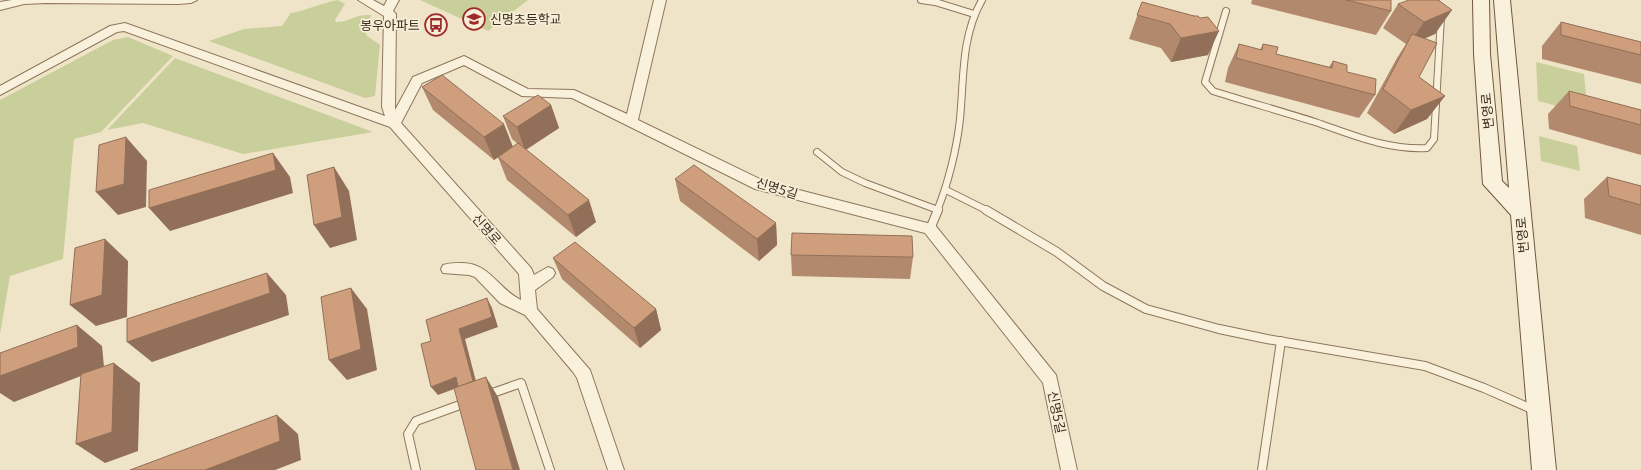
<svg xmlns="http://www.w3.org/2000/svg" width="1641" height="470" viewBox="0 0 1641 470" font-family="Georgia,'Noto Sans KR',serif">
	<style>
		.green { fill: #c9cf9b }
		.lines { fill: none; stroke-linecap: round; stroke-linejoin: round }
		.lane-far1-casing { stroke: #8d765c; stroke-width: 8 }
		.lane-casing { stroke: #8d765c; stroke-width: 10 }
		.street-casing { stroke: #8d765c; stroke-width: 2 }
		.secondary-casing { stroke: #6f573f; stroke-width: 2 }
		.lane-far1 { stroke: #faf1dc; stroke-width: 6 }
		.lane { stroke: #faf1dc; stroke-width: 8 }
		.street { fill: #faf1dc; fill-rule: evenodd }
		.secondary { fill: #faf1dc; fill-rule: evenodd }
		.wall { fill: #b2896c }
		.shaded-wall { fill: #916f58 }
		.building { fill: #cf9f7d; stroke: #916f58 }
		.labels { text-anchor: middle; stroke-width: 3.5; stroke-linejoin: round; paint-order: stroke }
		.poi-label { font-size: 13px; fill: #3d2e20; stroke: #f7eed8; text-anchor: start }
		.street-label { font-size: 13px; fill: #3d2e20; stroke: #f7eed8 }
	</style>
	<rect width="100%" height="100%" fill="#f0e4c8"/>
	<g class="green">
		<path d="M338,0L345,4L335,20L336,22C350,22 355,14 371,15L366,35L380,45L375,96L365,98L209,41L244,29L282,26L291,13C308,10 321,3 338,0Z"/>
		<path d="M420,0H528L488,31Z"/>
		<path d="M128,37L173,56L101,132L74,139L63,259L10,276L0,334V100L113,40Z"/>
		<path d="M175,58L373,132L243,154L143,123L107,130Z"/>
		<path d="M1536,62L1584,74L1588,114L1538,101Z"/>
		<path d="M1539,136L1577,146L1580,171L1541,161Z"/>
	</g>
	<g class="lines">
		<g class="lane-far1-casing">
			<g id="lane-far1">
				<path d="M921,0L935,2L974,14"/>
				<path d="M1226,11L1205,82L1213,91C1247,102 1281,111 1315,122C1353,135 1387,150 1427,148L1434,139L1441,17"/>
				<path d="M817,152L842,172L865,183L938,210"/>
				<path d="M946,190L988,211"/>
				<path d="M937,211C948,184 957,148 960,119C964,78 961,37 982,0"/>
			</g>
		</g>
		<g class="lane-casing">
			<g id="lane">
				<path d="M986,210L1057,252L1103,286L1146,309L1219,329L1267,339L1425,366L1484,388L1534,410"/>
				<path d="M930,229L938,210"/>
				<path d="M487,395L521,383L550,470"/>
				<path d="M416,470L408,434L416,421L468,402"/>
				<path d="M1262,470L1281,341"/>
			</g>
		</g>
		<g class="street-casing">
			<g id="street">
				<path d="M12,0H197L191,3L178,4L46,3L24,4L0,10V2Z"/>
				<path d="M358,0H373L384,6L387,0H399L393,11L396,14L395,110L413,77L464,56L528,89L574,90L627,114L654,0H666L638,120L764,181L935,225L1056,375L1077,470H1061L1043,383L925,233L755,189L572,98L522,96L464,65L422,83L401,123L531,268L534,275L548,267L553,269L555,273L553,277L535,290L537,309L590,370L624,470H608L577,378L573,372L525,315L500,303L475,277L469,275L443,273L441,269L443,265C449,263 455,263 462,263C490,263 498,289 521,300L519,274L390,127L124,31L117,32L0,95V86L110,26L125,23L385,116L382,107L384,16Z"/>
			</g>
		</g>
		<g class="secondary-casing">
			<path id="secondary" d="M1473,0H1489L1490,54L1502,181L1509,188L1494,0H1510L1556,470H1532L1511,215L1483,184L1474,54Z"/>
		</g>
		<use href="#lane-far1" class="lane-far1"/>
		<use href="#lane" class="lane"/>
		<use href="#street" class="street"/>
		<use href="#secondary" class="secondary"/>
	</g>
	<g class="wall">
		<path d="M1252,0H1391V11L1376,35L1251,4Z"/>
		<path d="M1440,0V1L1435,34L1425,38L1419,77L1445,96L1427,119L1394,134L1367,113L1397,58L1406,44L1383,28L1398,4Z"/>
		<path d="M1142,2L1194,16L1208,55L1171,62L1161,48L1129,39Z"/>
		<path d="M1561,22L1641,42V84L1542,59V46Z"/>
		<path d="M1239,44L1260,50L1263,44L1276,54L1329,67L1333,61L1375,95L1359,118L1225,82L1228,68Z"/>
		<path d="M422,87L513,147L518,144L512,139L503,116L551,105L559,128L526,150L596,222L576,237L507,180L498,157L494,160L433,110Z"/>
		<path d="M1569,91L1641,110V155L1549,129L1548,114Z"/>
		<path d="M1607,177L1641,186V235L1585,218L1584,199Z"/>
		<path d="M675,179L776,223L777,245L759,261L680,201Z"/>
		<path d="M791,255L913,257L910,279L792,276Z"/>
		<path d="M553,258L656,309L661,330L640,348L562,279Z"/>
	</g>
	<g class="shaded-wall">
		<path d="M1452,10L1435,34L1408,46L1424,22Z"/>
		<path d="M1219,31L1208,55L1171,62L1181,38Z"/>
		<path d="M1445,96L1427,119L1394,134L1411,110Z"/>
		<path d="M551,105L559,128L525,150L517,127Z"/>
		<path d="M504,124L513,147L494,160L484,137Z"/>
		<path d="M126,137L147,161L146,207L118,215L96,192Z"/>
		<path d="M273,153L290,177L293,193L170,231L149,208Z"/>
		<path d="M334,167L349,191L357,240L330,248L314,225Z"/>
		<path d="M589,200L596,222L576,237L568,215Z"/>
		<path d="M776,223L777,245L759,261L757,239Z"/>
		<path d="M105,239L128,261L127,317L96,326L70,305Z"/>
		<path d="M267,273L286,295L289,315L152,362L127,342Z"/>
		<path d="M351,288L367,309L377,370L347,380L329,360Z"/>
		<path d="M487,298L492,308L498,327L465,339L479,393L465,398L459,329Z"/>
		<path d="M656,309L661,330L640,348L634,328Z"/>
		<path d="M77,325L102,346L104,367L14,402L0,393V376Z"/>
		<path d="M114,363L140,383L138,451L105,463L76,444Z"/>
		<path d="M456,377L462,386L438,395L431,387Z"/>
		<path d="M486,377L498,397L520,470H513Z"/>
		<path d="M277,415L298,434L301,460L275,470H205Z"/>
	</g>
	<g class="building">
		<path d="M1346,0H1391V11Z"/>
		<path d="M1409,0H1438L1452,10L1424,22L1398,4Z"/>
		<path d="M1142,2L1194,16H1198L1200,18L1208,17L1219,31L1181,38L1170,24L1137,15Z"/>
		<path d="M1561,22L1641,42V55L1561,35Z"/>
		<path d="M1412,34L1437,43L1419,77L1445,96L1411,110L1383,89Z"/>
		<path d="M1239,44L1262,50L1263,44L1278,47L1276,54L1332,68L1333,61L1347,65V72L1376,79L1375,95L1236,58Z"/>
		<path d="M442,75L504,124L484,137L422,87Z"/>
		<path d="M1569,91L1641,110V125L1570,106Z"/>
		<path d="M538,95L551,105L517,127L503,116Z"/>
		<path d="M126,137L124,184L96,192L99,145Z"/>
		<path d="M518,143L589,200L568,215L498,157Z"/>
		<path d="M273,153L276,170L149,208V190Z"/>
		<path d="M694,165L776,223L757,239L675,179Z"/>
		<path d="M334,167L342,217L314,225L307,175Z"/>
		<path d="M1607,177L1641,186V205L1609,196Z"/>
		<path d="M792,233L912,236L913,257L791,255Z"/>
		<path d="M105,239L102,295L70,305L75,248Z"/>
		<path d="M575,242L656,309L634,328L553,258Z"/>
		<path d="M267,273L270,293L127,342V319Z"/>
		<path d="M351,288L361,349L329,360L321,297Z"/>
		<path d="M487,298L492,317L459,329L473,381L458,387L456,377L431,387L421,344L431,341L426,320Z"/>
		<path d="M77,325L78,347L0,376V353Z"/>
		<path d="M114,363L112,432L76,444L81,374Z"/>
		<path d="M486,377L513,470H476L454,388Z"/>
		<path d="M277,415L280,441L205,470H130Z"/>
	</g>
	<defs>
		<g id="school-ring" transform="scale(1.15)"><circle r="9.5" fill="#f7eed8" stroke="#9e2a2b" stroke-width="1.5"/><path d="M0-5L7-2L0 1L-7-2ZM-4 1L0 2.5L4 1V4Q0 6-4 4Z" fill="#9e2a2b"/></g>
		<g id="bus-ring" transform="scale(1.15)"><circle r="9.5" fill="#f7eed8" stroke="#9e2a2b" stroke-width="1.5"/><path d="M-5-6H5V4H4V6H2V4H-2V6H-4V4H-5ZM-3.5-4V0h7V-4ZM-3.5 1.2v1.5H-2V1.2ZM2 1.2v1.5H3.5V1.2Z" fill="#9e2a2b"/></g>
	</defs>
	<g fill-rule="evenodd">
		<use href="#school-ring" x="474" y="19"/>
		<use href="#bus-ring" x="436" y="25"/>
	</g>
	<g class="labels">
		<g class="poi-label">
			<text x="490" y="24">신명초등학교</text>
			<text x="420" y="30" text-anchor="end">봉우아파트</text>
		</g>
		<g class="street-label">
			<text transform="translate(1487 111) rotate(-95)" y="5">변영로</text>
			<text transform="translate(777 188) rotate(17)" y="5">신명5길</text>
			<text transform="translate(487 229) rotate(48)" y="5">신명로</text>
			<text transform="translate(1522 235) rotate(-95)" y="5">번영로</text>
			<text transform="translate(1057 412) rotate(78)" y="5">신명5길</text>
		</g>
	</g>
</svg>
